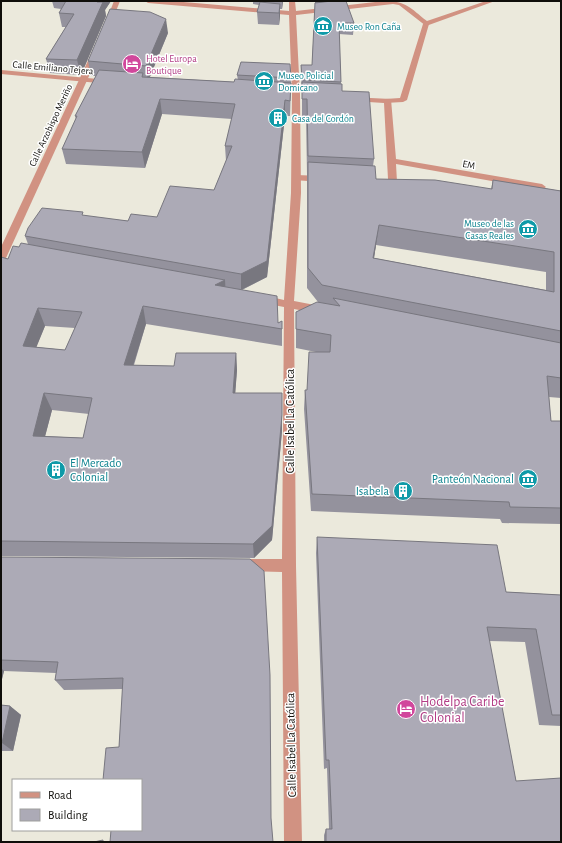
<svg xmlns="http://www.w3.org/2000/svg" width="562" height="843" viewBox="0 0 562 843" font-family="'Alegreya Sans',sans-serif">
	<style>
		.lines { fill: none; stroke-linecap: round; stroke-linejoin: round }
		.service { fill: #d19282; fill-rule: evenodd }
		.pedestrian { fill: #d19282; fill-rule: evenodd }
		.minor { fill: #d19282; fill-rule: evenodd }
		.tertiary { fill: #d19282; fill-rule: evenodd }
		.wall { fill: #94929d; fill-rule: evenodd }
		.shaded-wall { fill: #78777f }
		.building { fill: #acaab6; stroke: #78777f; fill-rule: evenodd }
		.labels { text-anchor: middle; stroke-width: 3; stroke-linejoin: round; paint-order: stroke }
		.far-culture-label { font-size: 10px; fill: #0d838f; stroke: #fff; text-anchor: start }
		.far-hotel-label { font-size: 10px; fill: #b23c85; stroke: #fff; text-anchor: start }
		.far-street-label { font-size: 10px; fill: #0f0e0a; stroke: #fff }
		.street-label { font-size: 12px; fill: #0f0e0a; stroke: #fff }
		.culture-label { font-size: 12px; fill: #0d838f; stroke: #fff; text-anchor: end }
		.near-hotel-label { font-size: 14px; fill: #b23c85; stroke: #fff; text-anchor: start }
	</style>
	<rect width="100%" height="100%" fill="#ebe9dc"/>
	<g class="lines">
		<g class="service">
			<path d="M350,97L391,99L396,159L542,184L546,187L542,190L396,164L397,182L396,184L376,183L375,181L376,179H388L384,103L353,101L349,99Z"/>
			<path d="M296,175L323,176L327,179L323,182L293,180L292,178L293,176Z"/>
		</g>
		<path class="pedestrian" d="M426,22L429,24L407,100L403,102L385,103V99L400,98L423,24Z"/>
		<g class="minor">
			<path d="M145,1H172L289,11V1H295L296,11L384,1C407,1 410,8 427,21L486,1H495L426,26L399,5L393,4L296,15L300,95L301,193L294,301L320,306L324,307L325,310L324,313L320,314L294,309L296,566L302,842H284L282,572L242,571L237,570L235,565L237,560L242,559H282L284,307L258,302L257,299L258,296L262,295L284,300L291,193L292,95L289,15L148,3Z"/>
			<path d="M1,70L109,80L113,82L109,84L1,74Z"/>
		</g>
		<g class="tertiary">
			<path d="M114,1H120L111,24L106,25L105,24Z"/>
			<path d="M93,50H96L100,52L6,258L1,261V247Z"/>
		</g>
	</g>
	<g class="wall">
		<path d="M52,1H111L105,10L106,16L81,75L50,73L46,59L66,27H62L59,13L61,9L54,8Z"/>
		<path d="M253,1H283L282,9H280V16L279,25L258,24L257,12L259,5L253,4Z"/>
		<path d="M315,1L354,23L353,35L339,34L341,84L342,91L374,159L373,166L376,179L491,189L493,180L561,191V398L549,397L551,421H561V524L502,523L500,519L311,511L304,409L305,390H307L316,352L296,348V312L318,302L307,288V174L306,117L302,116V92L301,77V65H312ZM376,245L546,272V290L374,258Z"/>
		<path d="M168,33L150,77L234,82L238,80L237,75L290,64L291,83L290,116H285L267,277L242,290L278,323L282,321V346L146,324L134,365L174,366L236,353L237,370L235,393L282,431L272,540L254,558L1,556V257L8,259L19,247L28,244L25,236L84,216L128,221L157,217L214,190L226,161L225,146L232,119L162,114L145,168L66,164L62,149L76,119L75,116L96,76H91L88,61ZM45,326L75,328L65,350L36,347ZM52,410L89,414L83,438L45,436Z"/>
		<path d="M317,537L506,592L561,595V726L539,725L525,642L489,641L516,781L561,842H324V835L326,829H329L327,768L324,769L316,553Z"/>
		<path d="M1,557L270,685L119,747L123,689L64,690L55,680L56,673L4,671L1,683Z"/>
		<path d="M1,705L10,706L21,715L13,751H1Z"/>
	</g>
	<g class="shaded-wall">
		<path d="M98,1H111L105,10L106,16L81,75L77,60Z"/>
		<path d="M282,1H283L282,9Z"/>
		<path d="M315,1H342L315,7Z"/>
		<path d="M280,4V16L279,25V13Z"/>
		<path d="M166,19L168,33L148,81L146,66Z"/>
		<path d="M160,99L162,114L145,168L142,152Z"/>
		<path d="M285,100V116L267,277L241,290V274Z"/>
		<path d="M379,225L376,245L371,278L373,258Z"/>
		<path d="M225,280L226,298L215,285Z"/>
		<path d="M143,306L146,324L128,382L124,365Z"/>
		<path d="M38,308L45,326L30,363L23,346Z"/>
		<path d="M236,353L237,370L234,410L233,393Z"/>
		<path d="M44,393L52,410L41,452L33,436Z"/>
		<path d="M282,393V431L272,540L254,558L253,544Z"/>
		<path d="M1,668L4,671L1,683Z"/>
		<path d="M10,706L21,715L13,751L2,743Z"/>
	</g>
	<g class="building">
		<path d="M66,1H98L97,2H103L77,60L46,59L74,14L59,13Z"/>
		<path d="M332,1H346L354,23H339L341,82L302,80L301,65H312L315,3Z"/>
		<path d="M260,2L280,4L279,13L257,12Z"/>
		<path d="M110,9L150,12L166,19L146,66L88,61Z"/>
		<path d="M241,62L290,64L291,78L237,75Z"/>
		<path d="M99,70L143,73L142,77L234,82L235,79L291,83L290,101L285,100L267,261L241,274L25,236L28,228L42,208L83,212L82,215L128,221L131,214L157,217L170,186L214,190L232,146H225L235,104L160,99L142,152L62,149L77,116H75Z"/>
		<path d="M302,82L342,84V91L369,92L374,159L308,156L307,99H302Z"/>
		<path d="M308,162L375,166L376,179L435,180L492,189L493,180L561,191V331L322,285L308,268ZM379,225L554,252V292L373,258Z"/>
		<path d="M21,243L225,280L215,285L277,296L278,323L282,321V329L143,306L124,365L174,366L176,353H236L233,393H282V415L272,526L253,544L1,541V257L8,259L13,246L19,247ZM38,308L82,312L65,350L23,346ZM44,393L92,398L83,438L33,436Z"/>
		<path d="M333,298L561,343V378L547,376L551,421H561V508L510,507L509,502L312,494L305,390H307L309,352H330L331,335L296,329V312L317,302L340,306Z"/>
		<path d="M317,537L497,545L506,592L561,595V715H552L536,629L487,627L516,781L561,778V842H326V829H332L329,760H326Z"/>
		<path d="M1,557L250,559L264,571L270,675L271,818L273,842H110L111,830H141V780H103L106,748L119,747L123,678L55,680L58,662L1,660Z"/>
		<path d="M1,705L10,706L2,743H1Z"/>
		<path d="M103,840V842H94Z"/>
	</g>
	<defs>
		<g id="museum-disc" transform="scale(1)"><circle r="9.5" fill="#0f9aa8" stroke="#fff"/><path d="M0-6L6-3V-2H-6V-3ZM-5-1h2V3h-2ZM-1-1h2V3h-2ZM3-1h2V3H3ZM-6 4H6V6H-6Z" fill="#fff"/></g>
		<g id="hotel-disc" transform="scale(1)"><circle r="9.5" fill="#d1479c" stroke="#fff"/><path d="M-6-4.5h1.5V1H6V5H4.5V3h-9V5H-6ZM-4 0a1.8 1.8 0 1 1 3.6 0ZM.5 0V-2.5h3Q6-2.5 6 0Z" fill="#fff"/></g>
		<g id="building-disc" transform="scale(1)"><circle r="9.5" fill="#0f9aa8" stroke="#fff"/><path d="M-4-6H4V6H1V3H-1V6H-4ZM-2.5-4.3h1.7v1.8h-1.7ZM.8-4.3h1.7v1.8H.8ZM-2.5-1h1.7V.8h-1.7ZM.8-1h1.7V.8H.8Z" fill="#fff"/></g>
	</defs>
	<g fill-rule="evenodd">
		<use href="#museum-disc" x="323" y="26"/>
		<use href="#hotel-disc" x="132" y="64"/>
		<use href="#museum-disc" x="264" y="81"/>
		<use href="#building-disc" x="278" y="118"/>
		<use href="#museum-disc" x="528" y="229"/>
		<use href="#building-disc" x="56" y="470"/>
		<use href="#museum-disc" x="528" y="479"/>
		<use href="#building-disc" x="403" y="491"/>
		<use href="#hotel-disc" x="406" y="709"/>
	</g>
	<g class="labels">
		<g class="far-culture-label">
			<text x="337" y="30">Museo Ron Caña</text>
			<text x="278" y="79">Museo Policial<tspan x="278" dy="12">Domicano</tspan></text>
			<text x="292" y="122">Casa del Cordón</text>
			<text x="514" y="227" text-anchor="end">Museo de las<tspan x="514" dy="12">Casas Reales</tspan></text>
		</g>
		<g class="far-hotel-label">
			<text x="146" y="62">Hotel Europa<tspan x="146" dy="12">Boutique</tspan></text>
		</g>
		<g class="far-street-label">
			<text transform="translate(53 67) rotate(5)" y="4">Calle Emiliano Tejera</text>
			<text transform="translate(50 125) rotate(-65)" y="4">Calle Arzobispo Meriño</text>
			<text transform="translate(469 164) rotate(10)" y="4">EM</text>
		</g>
		<g class="street-label">
			<text transform="translate(290 421) rotate(-90)" y="4">Calle Isabel La Católica</text>
			<text transform="translate(291 745) rotate(-91)" y="4">Calle Isabel La Católica</text>
		</g>
		<g class="culture-label">
			<text x="70" y="467" text-anchor="start">El Mercado<tspan x="70" dy="14">Colonial</tspan></text>
			<text x="514" y="483">Panteón Nacional</text>
			<text x="389" y="495">Isabela</text>
		</g>
		<g class="near-hotel-label">
			<text x="420" y="706">Hodelpa Caribe<tspan x="420" dy="16">Colonial</tspan></text>
		</g>
	</g>
	<rect width="562" height="843" fill="none" stroke="#0f0e0a" stroke-width="4"/>
	<rect x="12" y="779" width="130" height="52" fill="#ffffff" stroke="#9f9f9d"/>
	<rect x="20" y="792" width="20" height="6" fill="#d19282" stroke="#9f9f9d"/>
	<text x="48" y="799" font-size="12" fill="#0f0e0a">Road</text>
	<rect x="20" y="809" width="20" height="12" fill="#acaab6" stroke="#9f9f9d"/>
	<text x="48" y="819" font-size="12" fill="#0f0e0a">Building</text>
</svg>
